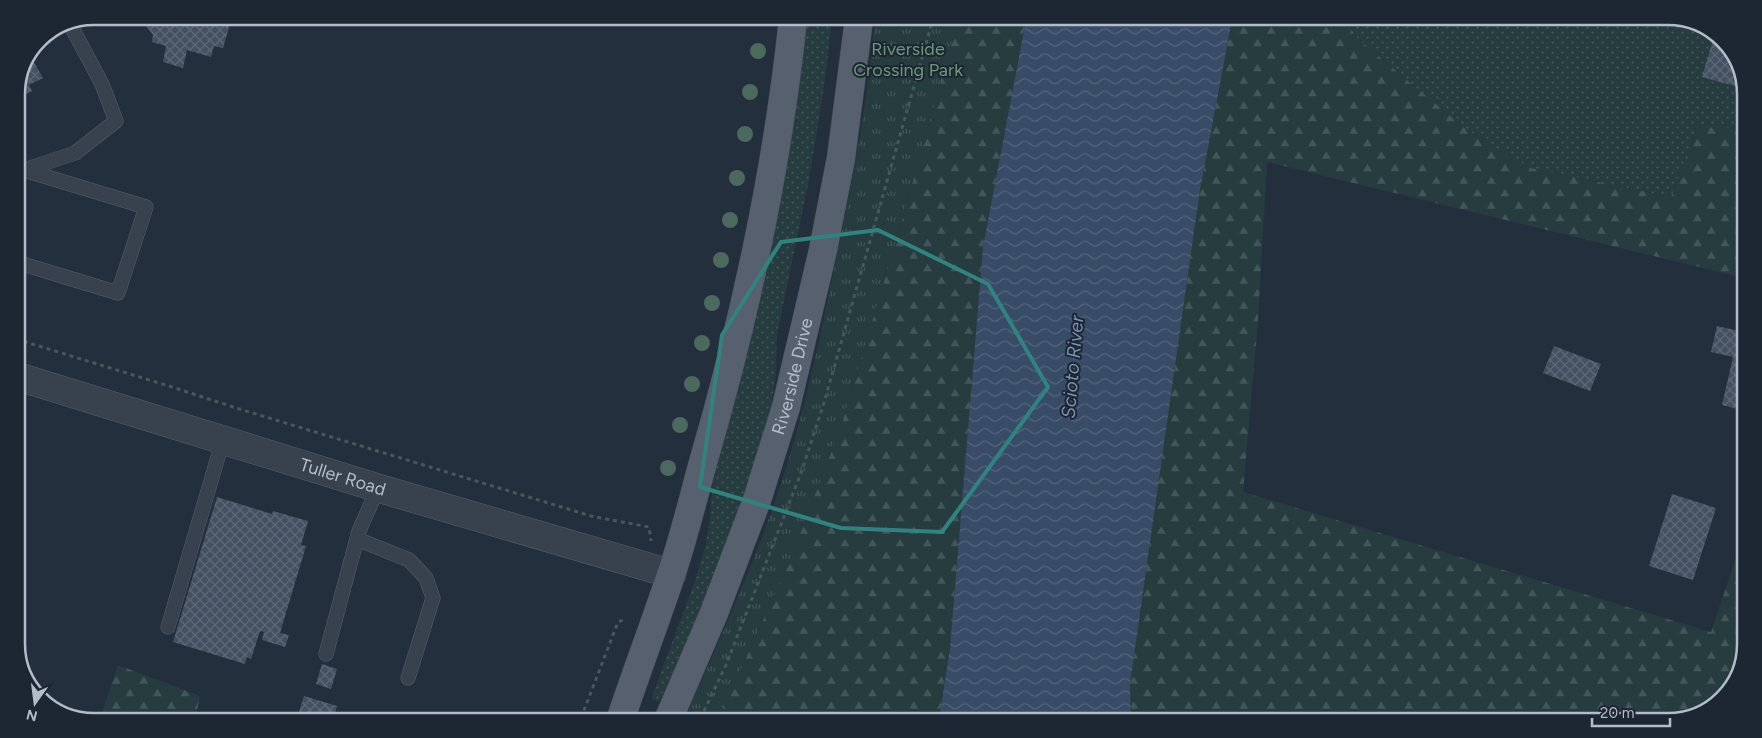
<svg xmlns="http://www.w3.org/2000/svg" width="1762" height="738" viewBox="0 0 1762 738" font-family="Figtree,sans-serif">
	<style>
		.grass { fill: url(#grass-dots) }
		.forest { fill: url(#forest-firs) }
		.park { fill: url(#park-tufts) }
		.water { fill: url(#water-waves) }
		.building { fill: url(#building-cross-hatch) }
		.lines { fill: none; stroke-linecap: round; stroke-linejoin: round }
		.service-casing { stroke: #565f6c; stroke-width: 15 }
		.tertiary-casing { stroke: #565f6c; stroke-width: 29 }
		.primary-casing { stroke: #414a57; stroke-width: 29 }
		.path { stroke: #44595c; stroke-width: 3; stroke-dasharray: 4 4; stroke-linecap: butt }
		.service { stroke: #38414e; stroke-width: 14 }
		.tertiary { stroke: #38414e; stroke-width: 28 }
		.primary { stroke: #56606e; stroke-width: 28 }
		.tree { fill: #4b6a5d }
		.marked { fill: none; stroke: #308480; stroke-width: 4; stroke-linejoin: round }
		.labels { text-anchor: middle; stroke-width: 4; stroke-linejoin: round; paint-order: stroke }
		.park-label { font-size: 18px; fill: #6b9a76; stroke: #1d2633 }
		.street-label { font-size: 18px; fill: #b4bcc9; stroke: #1d2633 }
		.water-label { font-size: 19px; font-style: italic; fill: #7c92b1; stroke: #1d2633 }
		.rim { fill: none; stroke: #b4bcc9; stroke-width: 2.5 }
	</style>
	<defs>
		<pattern id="grass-dots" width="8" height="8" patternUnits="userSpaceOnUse" patternTransform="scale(1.25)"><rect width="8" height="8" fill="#263c3f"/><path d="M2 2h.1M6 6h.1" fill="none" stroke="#435659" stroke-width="1.8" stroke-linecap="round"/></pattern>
		<pattern id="forest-firs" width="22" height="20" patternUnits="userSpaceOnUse" patternTransform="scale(1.25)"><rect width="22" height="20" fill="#263c3f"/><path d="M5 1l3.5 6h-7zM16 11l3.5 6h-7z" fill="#435659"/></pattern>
		<pattern id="park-tufts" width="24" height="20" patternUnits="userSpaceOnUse" patternTransform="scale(1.25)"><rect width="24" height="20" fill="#263c3f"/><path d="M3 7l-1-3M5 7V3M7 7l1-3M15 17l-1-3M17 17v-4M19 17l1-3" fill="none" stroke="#435659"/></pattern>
		<pattern id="water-waves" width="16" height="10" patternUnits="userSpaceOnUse" patternTransform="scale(1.25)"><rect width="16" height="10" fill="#394c67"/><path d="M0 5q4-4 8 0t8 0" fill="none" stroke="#53647b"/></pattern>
		<pattern id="building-cross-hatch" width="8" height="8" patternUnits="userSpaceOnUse" patternTransform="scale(1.25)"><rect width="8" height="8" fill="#455162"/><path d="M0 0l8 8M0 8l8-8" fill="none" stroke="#5d6877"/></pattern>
	</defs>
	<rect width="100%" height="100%" fill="#242f3e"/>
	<g class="grass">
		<path d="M807,19H832L825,80L809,180L777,334L776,375L771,408L741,505L695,622L659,702L651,699L695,581L705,548L709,525L714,474L754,322L782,193Z"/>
		<path d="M1345,21L1698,22L1730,47L1746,89L1745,128L1697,127L1671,197L1530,168L1468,131L1358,39Z"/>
	</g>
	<g class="forest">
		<path d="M958,19L1026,20L983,247L950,648L939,719L719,718L790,560L841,426L898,234Z"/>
		<path d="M1232,20L1345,21L1358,39L1468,131L1530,168L1671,197L1697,127L1745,128L1744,278L1267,162L1258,321L1243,492L1711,632L1741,543L1740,674L1712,709L1668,722L1131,720L1130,684L1200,190Z"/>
		<path d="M118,665L200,696L196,716H101Z"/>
	</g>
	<path class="park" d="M875,19H958L898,234L841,426L790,560L719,718H685C719,641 754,564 781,484C804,413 820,338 835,265C852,184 868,101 875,19Z"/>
	<path class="water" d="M1026,20H1232L1200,190L1130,684L1131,720L939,719L950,648L983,247Z"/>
	<g class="building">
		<path d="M137,16L232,17L223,48L214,46L211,57L187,50L183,68L163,62L166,46L152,42L153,35L144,23L141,24Z"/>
		<path d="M1712,43L1730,48L1746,89L1702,77Z"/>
		<path d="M31,57L43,78L29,85L32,91L16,98V89Z"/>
		<path d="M1717,326L1743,332L1742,410L1722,405L1733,357L1711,352Z"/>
		<path d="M1554,346L1601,364L1590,391L1543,373Z"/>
		<path d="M1672,494L1716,508L1693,580L1649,566Z"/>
		<path d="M217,497L272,514L273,511L308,521L301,545L306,546L280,633L289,635L285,647L262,640L264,632L260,631L251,659L247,657L245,664L173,642Z"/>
		<path d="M322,664L337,669L331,689L316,684Z"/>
		<path d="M304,696L337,706L334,717H315L299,712Z"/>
	</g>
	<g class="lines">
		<g class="service-casing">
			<g id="service">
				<path d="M16,170H24L146,207L118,293L16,262"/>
				<path d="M24,170L75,153L116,121L102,84L71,26"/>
				<path d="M357,539L409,560L426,578L433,598L408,678"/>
				<path d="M168,627L223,440"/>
				<path d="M326,654L359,531L378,488"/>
			</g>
		</g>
		<g class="tertiary-casing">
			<g id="tertiary">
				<path id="s1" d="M16,376L378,488L672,574"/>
			</g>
		</g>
		<g class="primary-casing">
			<g id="primary">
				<path d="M621,718C637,670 655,623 671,575C683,540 692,503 702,466C745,319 777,172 793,19"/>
				<path id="s2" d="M669,718L714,613L757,500L786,407L823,250L841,158L859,19"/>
			</g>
		</g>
		<g class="path">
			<path d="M16,339L172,387L233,407L591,516L649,527L651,541"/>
			<path d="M704,711L726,665L801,473L824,403L933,19"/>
			<path d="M581,718L618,622L626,619"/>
		</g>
		<use href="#service" class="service"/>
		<use href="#tertiary" class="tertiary"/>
		<use href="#primary" class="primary"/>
	</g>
	<g class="tree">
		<circle cx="758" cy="51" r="8"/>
		<circle cx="750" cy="92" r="8"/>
		<circle cx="745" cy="134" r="8"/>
		<circle cx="737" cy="178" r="8"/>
		<circle cx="730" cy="220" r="8"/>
		<circle cx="721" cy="260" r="8"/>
		<circle cx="712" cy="303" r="8"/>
		<circle cx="702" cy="343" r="8"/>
		<circle cx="692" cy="384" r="8"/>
		<circle cx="680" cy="425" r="8"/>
		<circle cx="668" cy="468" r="8"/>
	</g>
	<path class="marked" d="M878,230L988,284L1048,387L942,532L841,528L700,487L722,335L781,242Z"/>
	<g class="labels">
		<g class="park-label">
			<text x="908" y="55">Riverside<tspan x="908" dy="21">Crossing Park</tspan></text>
		</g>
		<g class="street-label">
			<text dy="6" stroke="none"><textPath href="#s2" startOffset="364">Riverside Drive</textPath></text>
			<text dy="6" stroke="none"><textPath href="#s1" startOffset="342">Tuller Road</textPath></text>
		</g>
		<g class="water-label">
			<text transform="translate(1072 367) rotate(-85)" y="7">Scioto River</text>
		</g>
	</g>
	<path d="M0 0H1762V738H0ZM94 25H1668A69 69 0 0 1 1737 94V644A69 69 0 0 1 1668 713H94A69 69 0 0 1 25 644V94A69 69 0 0 1 94 25Z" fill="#1d2633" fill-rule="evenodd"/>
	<path class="rim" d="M94 25H1668A69 69 0 0 1 1737 94V644A69 69 0 0 1 1668 713H94A69 69 0 0 1 25 644V94A69 69 0 0 1 94 25Z"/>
	<g transform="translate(35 703) rotate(194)" stroke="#1d2633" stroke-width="4" paint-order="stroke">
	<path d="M0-4L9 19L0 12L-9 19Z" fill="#b4bcc9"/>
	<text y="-8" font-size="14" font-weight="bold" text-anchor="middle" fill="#b4bcc9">N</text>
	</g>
	<path d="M1592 718v8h78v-8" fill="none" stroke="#b4bcc9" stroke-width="2.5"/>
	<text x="1600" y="718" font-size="15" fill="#b4bcc9" stroke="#1d2633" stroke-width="4" paint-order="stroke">20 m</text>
</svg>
